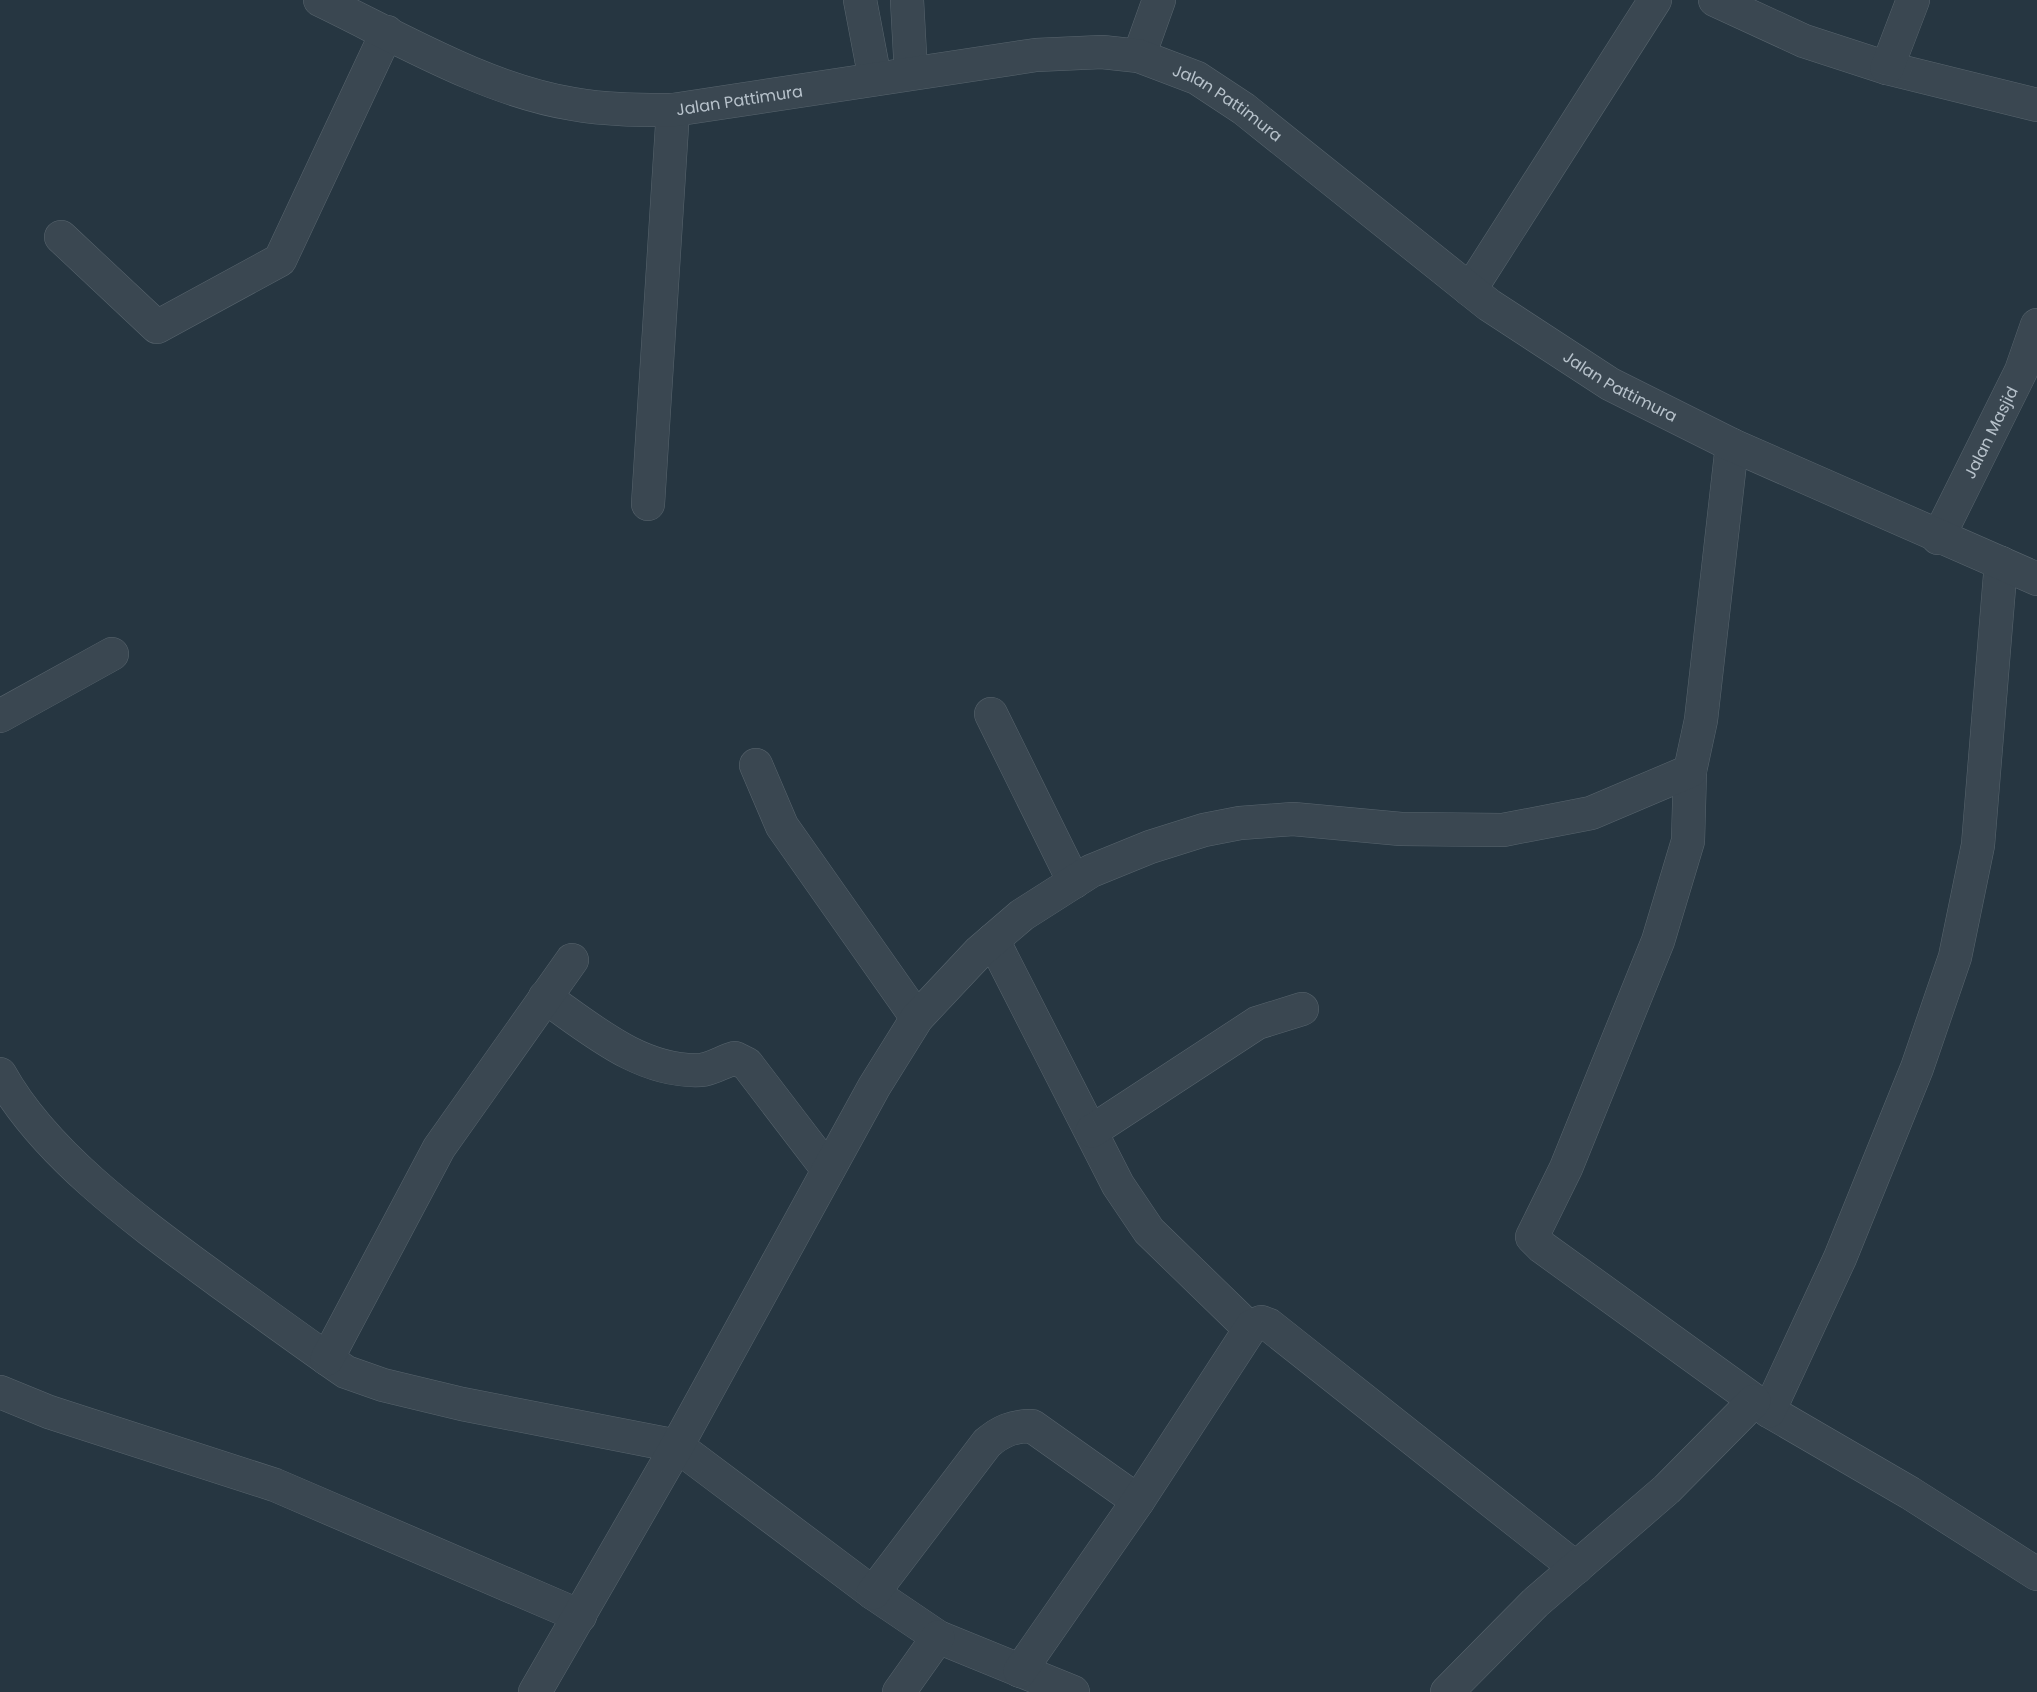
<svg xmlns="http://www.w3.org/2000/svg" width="2037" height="1692" viewBox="0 0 2037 1692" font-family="Poppins,sans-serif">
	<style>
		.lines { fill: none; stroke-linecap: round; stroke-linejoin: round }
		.minor-casing { stroke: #58656e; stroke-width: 34 }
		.tertiary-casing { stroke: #58656e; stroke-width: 34 }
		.minor { stroke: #3a4751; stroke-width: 33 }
		.tertiary { stroke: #3a4751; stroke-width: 33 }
		.labels { text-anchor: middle; stroke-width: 4.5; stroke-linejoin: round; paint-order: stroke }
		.street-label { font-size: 16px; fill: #b7c2cb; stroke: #1f2c36 }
	</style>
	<rect width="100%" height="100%" fill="#263641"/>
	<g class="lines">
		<g class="minor-casing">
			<g id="minor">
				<path d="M860,0L875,79"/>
				<path d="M907,0L911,73"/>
				<path d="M1715,0L1804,41L1887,68L2037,105"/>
				<path d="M1139,56L1159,0"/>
				<path d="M1887,68L1913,0"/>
				<path d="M61,237L157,327L280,260L387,32"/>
				<path d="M1470,290L1655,0"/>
				<path d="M648,504L673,110"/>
				<path id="s1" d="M1938,538L2021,371L2037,325"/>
				<path d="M991,714L1074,882"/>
				<path d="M0,716L112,654"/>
				<path d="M756,765L782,826L917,1018"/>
				<path d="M1690,771L1688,841L1658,941L1566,1168L1532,1237L1542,1247L1769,1411L1910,1493L2037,1574"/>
				<path d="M993,940L1118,1185L1149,1231L1250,1329"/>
				<path d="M545,997C591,1029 641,1073 701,1070C712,1069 724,1061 735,1058L747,1064L828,1170"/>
				<path d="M0,1074C46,1157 144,1226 220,1282C262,1312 304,1343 346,1372L383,1385L462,1404L677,1446L873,1593L938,1637L1073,1692"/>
				<path d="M1092,1131L1257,1023L1302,1009"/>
				<path d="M327,1359L439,1148L572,960"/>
				<path d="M0,1392L49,1412L275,1485L580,1616"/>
				<path d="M1769,1411L1840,1258L1917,1068L1955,957L1978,845L2001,563"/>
				<path d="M873,1593L987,1443C1001,1431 1013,1426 1032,1426L1138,1501"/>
				<path d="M1020,1671L1138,1501L1252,1326L1261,1322L1269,1325L1576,1568"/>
				<path d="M535,1692L677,1446L874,1087L917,1018L979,952L1022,915L1091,871L1150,847L1204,830L1240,823L1293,819L1401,829L1503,830L1591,813L1690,771L1701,720L1732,445"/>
				<path d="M899,1692L938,1637"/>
				<path d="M1447,1692L1535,1603L1667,1489L1754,1401"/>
			</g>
		</g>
		<g class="tertiary-casing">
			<g id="tertiary">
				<path id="s2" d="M320,0C399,38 486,90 573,104C606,110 640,110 673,110L1036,55L1102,52L1139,56L1197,78L1244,109L1489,305L1610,384L1732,445L2037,579"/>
			</g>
		</g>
		<use href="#minor" class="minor"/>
		<use href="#tertiary" class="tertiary"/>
	</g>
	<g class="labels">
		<g class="street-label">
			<text dy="6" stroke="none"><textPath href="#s2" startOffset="442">Jalan Pattimura</textPath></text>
			<text dy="6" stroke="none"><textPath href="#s2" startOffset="946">Jalan Pattimura</textPath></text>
			<text dy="6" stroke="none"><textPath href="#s2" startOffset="1432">Jalan Pattimura</textPath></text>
			<text dy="6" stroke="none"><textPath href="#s1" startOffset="118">Jalan Masjid</textPath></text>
		</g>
	</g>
</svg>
